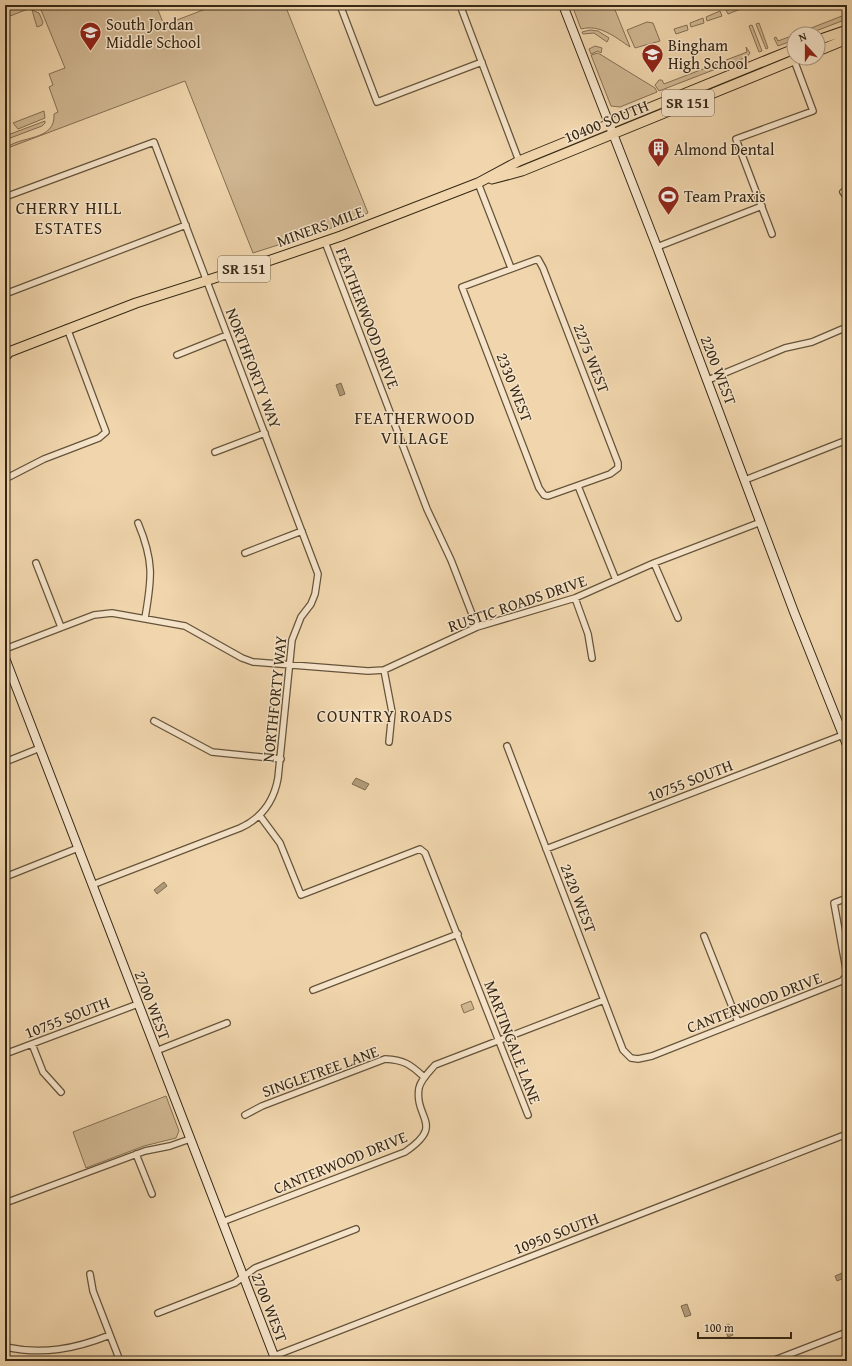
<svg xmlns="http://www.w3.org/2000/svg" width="852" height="1366" viewBox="0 0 852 1366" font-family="'Gentium Book Plus',serif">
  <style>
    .green { fill: #d1b893; stroke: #847054 }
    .water { fill: #b19b79; stroke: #806d51 }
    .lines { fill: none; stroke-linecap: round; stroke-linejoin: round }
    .street-casing { stroke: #65543b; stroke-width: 8 }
    .secondary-casing { stroke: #362815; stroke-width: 10 }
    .primary-casing { stroke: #362815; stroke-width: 11 }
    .street { stroke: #f6e4ca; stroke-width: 5.5 }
    .secondary { stroke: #f6e4ca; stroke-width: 8 }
    .primary { stroke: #f1d6ad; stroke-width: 9 }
    .labels { text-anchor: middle; stroke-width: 3; stroke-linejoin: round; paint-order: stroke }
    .shield { fill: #f6e4ca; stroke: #70604b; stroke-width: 1 }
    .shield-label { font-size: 15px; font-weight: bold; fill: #362815 }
    .poi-label { font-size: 16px; fill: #362815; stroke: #f6e4ca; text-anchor: start }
    .street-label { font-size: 16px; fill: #362815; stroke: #f6e4ca }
    .neighbourhood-label { font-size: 17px; letter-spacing: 1px; fill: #362815; stroke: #f6e4ca }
  </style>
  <rect width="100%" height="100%" fill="#f1d6ad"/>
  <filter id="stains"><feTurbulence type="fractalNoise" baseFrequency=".005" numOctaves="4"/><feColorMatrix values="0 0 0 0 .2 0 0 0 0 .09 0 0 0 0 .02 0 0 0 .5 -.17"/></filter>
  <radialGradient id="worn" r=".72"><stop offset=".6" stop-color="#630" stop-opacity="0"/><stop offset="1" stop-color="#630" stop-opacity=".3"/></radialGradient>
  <path class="green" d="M5 5 27 6 28 9 5 18Z
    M39 5H156L164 25 216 5H285L368 213 331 228 253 253 185 81 5 149C19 135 56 142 54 114L58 112 49 87 53 85 49 74 65 68Z
    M572 5H613L630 47C615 37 600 24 581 29Z
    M734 5H742L743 8 728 14 725 8Z
    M32 10 39 13 43 22 42 25 37 27Z
    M720 11 722 16 707 21 706 17Z
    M847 14V19L808 34H796Z
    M703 18 704 23 691 27 690 23Z
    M647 22 653 23 660 41 635 48 627 30Z
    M759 23 768 48 766 49 756 24Z
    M687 25 688 30 676 34 674 29Z
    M752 25 762 51 759 52 749 26Z
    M590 30 598 31 609 38 607 42 594 33 583 34 582 32Z
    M794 35V40L778 46 774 38 776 37 778 41Z
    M595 46 602 48 601 53 598 51 591 54 589 49Z
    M746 47 750 53 747 57 659 91 655 85 659 80H662L664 84 747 52Z
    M598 53 655 88 657 92 620 107 611 106 591 55Z
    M44 111 45 118 18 129 13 123Z
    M45 121V123L42 126 5 140V136Z
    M471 1001 474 1009 464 1013 461 1005Z
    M166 1096 179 1131 176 1138 144 1146 86 1168 73 1132Z"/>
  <path class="water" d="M341 383 345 394 340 396 336 385Z
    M356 778 369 784 365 790 352 784Z
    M164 882 167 886 157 894 154 890Z
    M847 1271V1277L837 1281 835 1276Z
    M687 1304 691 1315 685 1317 681 1306Z
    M729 1324 733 1335 728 1337 724 1326Z"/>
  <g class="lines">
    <defs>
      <path id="street" d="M340 5 377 102 482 62
        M460 5 519 161
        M478 183 511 268
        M843 192 847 198
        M5 197 154 142 318 574 315 594 311 604 301 617 292 640 278 778C274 801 262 818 240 828L92 885
        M772 234 736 139 813 111 794 60
        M325 242 427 509 451 560 477 627
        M657 247 762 206
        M538 259 543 268 618 463V468L610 474 548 496 544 495 539 488 462 287Z
        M5 294 186 225
        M177 355 227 335
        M708 380 785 348 812 342 847 327
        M215 452 265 433
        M5 479 44 459 99 438 106 432 67 328
        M745 480 847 440
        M578 486 616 580
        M138 523C154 561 152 578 145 618
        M245 553 302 531
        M36 563 61 627
        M654 563 678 618
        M575 598 588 634 592 658
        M5 649 94 615 112 613 185 626 242 658 253 662 368 671 384 670 477 627 575 598 654 563 761 522
        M384 670 392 712 389 742
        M154 721 212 752 281 759
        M507 746 618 1037 623 1050 631 1058 638 1059 652 1056 842 981 846 976V969L834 903 847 898
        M5 762 40 748
        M260 816 280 843 301 895 420 849 425 853 528 1115
        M546 849 843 735
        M5 877 78 848
        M704 936 738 1022
        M313 990 458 934
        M32 1044 43 1072 61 1092
        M156 1051 227 1023
        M5 1054 138 1004
        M245 1115 262 1106 385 1059C404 1060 410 1064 424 1077
        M136 1154 152 1194
        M5 1203 145 1151 170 1146 190 1139
        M222 1222 405 1152C446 1124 414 1119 419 1088 421 1079 429 1072 435 1065L604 1000
        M90 1274 93 1291 120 1361
        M158 1313 235 1283 255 1268 356 1229
        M5 1347C43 1355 75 1349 110 1335
        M274 1356 847 1134
        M772 1361 847 1332"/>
      <path id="secondary" d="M563 5 657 247 794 612 847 745
        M5 658 276 1361"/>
      <path id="primary" d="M818 40 847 30
        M818 51 847 39
        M492 179 522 171 799 58
        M5 357 9 352 136 303 268 261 341 236 478 183 519 161 794 49"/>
    </defs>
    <use href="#street" class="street-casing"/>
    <use href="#secondary" class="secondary-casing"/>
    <use href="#primary" class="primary-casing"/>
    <use href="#street" class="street"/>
    <use href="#secondary" class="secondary"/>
    <use href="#primary" class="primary"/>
  </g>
  <defs>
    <symbol id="school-pin" viewBox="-11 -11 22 30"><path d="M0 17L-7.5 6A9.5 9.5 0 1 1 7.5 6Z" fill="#8f2418" stroke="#f6e4ca"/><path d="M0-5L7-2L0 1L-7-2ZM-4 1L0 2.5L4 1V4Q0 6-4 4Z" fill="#fff"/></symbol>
    <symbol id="building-pin" viewBox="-11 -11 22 30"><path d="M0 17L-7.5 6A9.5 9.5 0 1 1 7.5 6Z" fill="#8f2418" stroke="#f6e4ca"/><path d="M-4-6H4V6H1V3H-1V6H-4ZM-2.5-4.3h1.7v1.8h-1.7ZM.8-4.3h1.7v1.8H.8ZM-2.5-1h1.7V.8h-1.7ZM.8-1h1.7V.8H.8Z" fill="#fff"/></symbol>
    <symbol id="stadium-pin" viewBox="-11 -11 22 30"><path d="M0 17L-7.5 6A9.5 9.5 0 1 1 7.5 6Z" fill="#8f2418" stroke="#f6e4ca"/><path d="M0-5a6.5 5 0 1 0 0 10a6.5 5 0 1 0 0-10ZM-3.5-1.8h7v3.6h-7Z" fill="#fff"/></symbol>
  </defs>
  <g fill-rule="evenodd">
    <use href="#school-pin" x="78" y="20" width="25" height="34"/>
    <use href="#school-pin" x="640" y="42" width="25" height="34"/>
    <use href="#building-pin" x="646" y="136" width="25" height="34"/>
    <use href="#stadium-pin" x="656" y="184" width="25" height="34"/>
  </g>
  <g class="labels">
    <g class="shield">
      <rect x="662" y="90" width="52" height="26" rx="3"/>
      <rect x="218" y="256" width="52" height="26" rx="3"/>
    </g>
    <g class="shield-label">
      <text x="688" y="108">SR 151</text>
      <text x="244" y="274">SR 151</text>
    </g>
    <g class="poi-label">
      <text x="106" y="30">South Jordan<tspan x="106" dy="18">Middle School</tspan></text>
      <text x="668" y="51">Bingham<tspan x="668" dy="18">High School</tspan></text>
      <text x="674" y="155">Almond Dental</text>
      <text x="684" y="202">Team Praxis</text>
    </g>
    <g class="street-label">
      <text transform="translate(606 121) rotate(-22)" y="6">10400 SOUTH</text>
      <text transform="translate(320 226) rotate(-20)" y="6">MINERS MILE</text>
      <text transform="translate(368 318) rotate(69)" y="6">FEATHERWOOD DRIVE</text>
      <text transform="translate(592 358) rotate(69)" y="6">2275 WEST</text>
      <text transform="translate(254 368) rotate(69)" y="6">NORTHFORTY WAY</text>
      <text transform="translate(719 370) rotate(69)" y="6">2200 WEST</text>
      <text transform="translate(515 387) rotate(69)" y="6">2330 WEST</text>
      <text transform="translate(517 603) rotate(-19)" y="6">RUSTIC ROADS DRIVE</text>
      <text transform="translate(274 699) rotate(-84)" y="6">NORTHFORTY WAY</text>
      <text transform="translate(690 780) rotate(-21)" y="6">10755 SOUTH</text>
      <text transform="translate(579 898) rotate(69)" y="6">2420 WEST</text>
      <text transform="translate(754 1002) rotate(-21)" y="6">CANTERWOOD DRIVE</text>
      <text transform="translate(153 1005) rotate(69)" y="6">2700 WEST</text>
      <text transform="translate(67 1017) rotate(-21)" y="6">10755 SOUTH</text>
      <text transform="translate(513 1042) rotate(69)" y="6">MARTINGALE LANE</text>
      <text transform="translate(320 1071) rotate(-20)" y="6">SINGLETREE LANE</text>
      <text transform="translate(340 1162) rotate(-22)" y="6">CANTERWOOD DRIVE</text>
      <text transform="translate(556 1233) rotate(-21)" y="6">10950 SOUTH</text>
      <text transform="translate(270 1307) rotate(69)" y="6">2700 WEST</text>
    </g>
    <g class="neighbourhood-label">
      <text x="69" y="214">CHERRY HILL<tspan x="69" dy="20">ESTATES</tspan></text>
      <text x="415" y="424">FEATHERWOOD<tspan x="415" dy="20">VILLAGE</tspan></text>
      <text x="385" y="722">COUNTRY ROADS</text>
    </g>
  </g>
  <rect width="852" height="1366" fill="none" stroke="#f1d6ad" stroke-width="20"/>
  <rect x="6" y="6" width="840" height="1354" fill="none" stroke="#362815" stroke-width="2"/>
  <rect x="10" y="10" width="832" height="1346" fill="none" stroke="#362815"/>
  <g transform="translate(806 46) rotate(339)"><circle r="19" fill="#f6e4ca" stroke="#a99982"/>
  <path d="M0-3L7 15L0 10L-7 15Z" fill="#8f2418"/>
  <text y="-6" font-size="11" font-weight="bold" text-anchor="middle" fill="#362815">N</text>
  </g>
  <path d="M698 1332v6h93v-6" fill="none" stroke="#362815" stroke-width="2"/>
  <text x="704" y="1332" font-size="12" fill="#362815" stroke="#f6e4ca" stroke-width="3" paint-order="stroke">100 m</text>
  <rect width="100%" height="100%" filter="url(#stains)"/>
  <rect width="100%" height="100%" fill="url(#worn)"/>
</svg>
